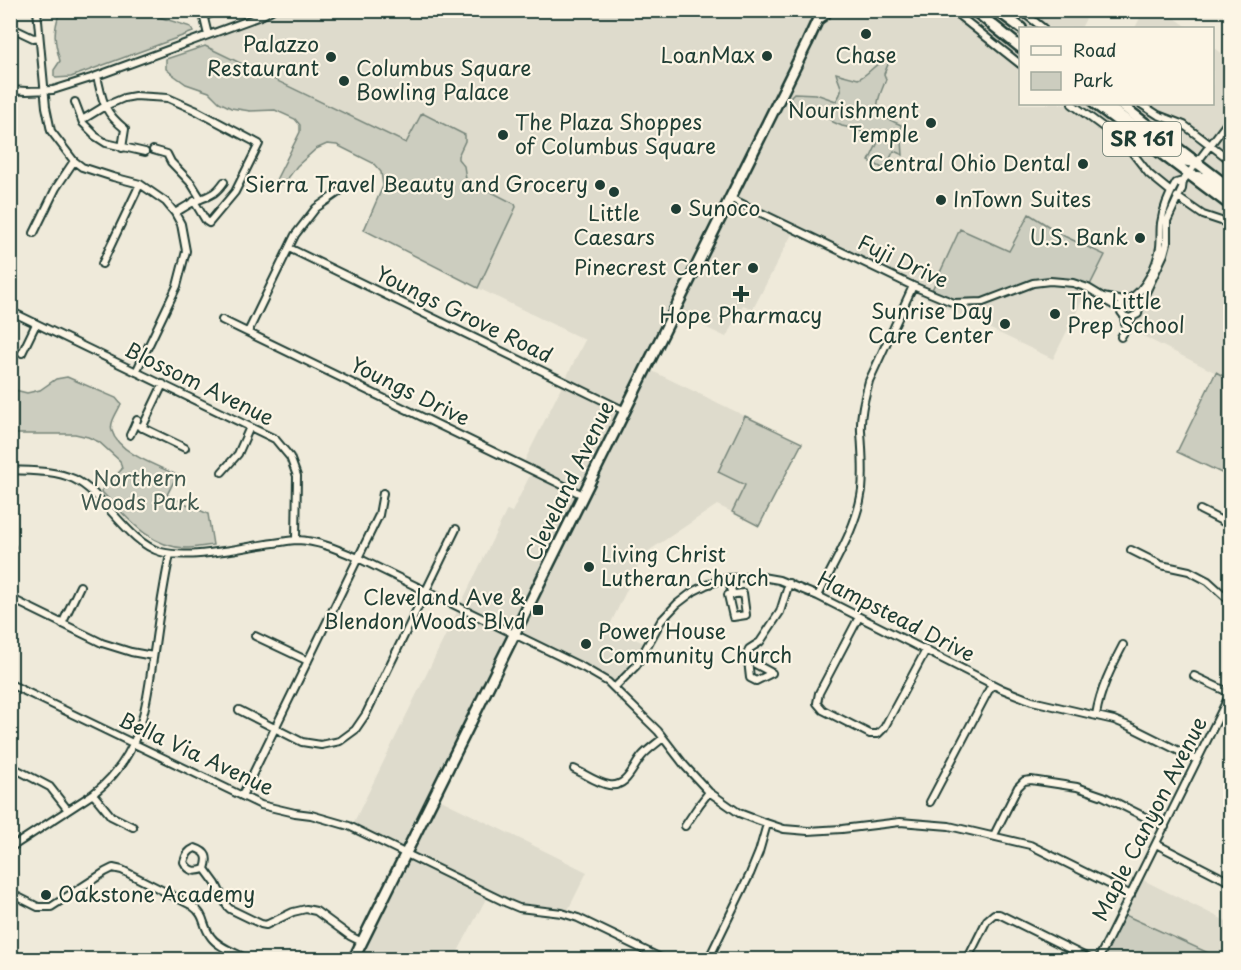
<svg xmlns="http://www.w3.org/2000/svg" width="1241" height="970" viewBox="0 0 1241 970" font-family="'Playpen Sans',sans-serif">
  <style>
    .built { fill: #dedbcc; fill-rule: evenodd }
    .green { fill: #cccdbf; stroke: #76857a; stroke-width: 1.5 }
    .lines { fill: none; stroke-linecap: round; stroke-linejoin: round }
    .street-casing { stroke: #1f3d34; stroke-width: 10 }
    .primary-casing { stroke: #1f3d34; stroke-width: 14 }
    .street { stroke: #fcf5e5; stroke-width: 6 }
    .primary { stroke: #fcf5e5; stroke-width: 9 }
    .poi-dot { fill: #1f3d34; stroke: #fcf5e5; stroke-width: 2 }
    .labels { text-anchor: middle; stroke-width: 4.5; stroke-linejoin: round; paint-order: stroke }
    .shield { fill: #fcf5e5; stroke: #617469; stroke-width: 1.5 }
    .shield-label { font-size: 20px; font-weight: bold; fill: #1f3d34 }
    .poi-label { font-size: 21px; fill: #1f3d34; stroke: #fcf5e5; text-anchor: end }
    .street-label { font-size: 21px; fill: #1f3d34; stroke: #fcf5e5 }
    .park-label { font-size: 21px; fill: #425a50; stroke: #fcf5e5 }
  </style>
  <rect width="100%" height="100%" fill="#efeada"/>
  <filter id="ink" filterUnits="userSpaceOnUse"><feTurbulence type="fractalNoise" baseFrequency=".0167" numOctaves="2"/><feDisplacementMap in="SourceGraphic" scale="12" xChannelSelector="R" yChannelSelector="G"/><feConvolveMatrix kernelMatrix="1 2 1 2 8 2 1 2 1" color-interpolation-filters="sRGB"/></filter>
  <g filter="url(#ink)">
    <path class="built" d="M275 10 1090 11 1081 28H1020V104H1212L1213 47 1230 61V380L1125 327 1132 311 1088 289 1053 359 792 234 753 309 743 305 726 337 673 312 646 368 745 416 718 472 745 485 732 512 717 505 644 554 609 627 648 645 638 663 615 687 598 676 515 635 435 797 587 872 566 914 536 911 488 895 454 959H353L405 854 351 828 507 510 512 512 532 471 522 466 585 340 478 288 516 207 515 204 466 179 464 166 458 159V156L465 141 406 143 205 46 200 39ZM878 62H889L884 74 886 79 877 105 879 112 882 116 901 125 902 155 894 151 884 169 879 140 856 129 842 126 833 122 822 113 812 108 832 101H836L841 94 842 87 836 76 838 73 858 79 865 76ZM1029 215 1064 236 1081 283 1057 277H1043L1021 283 960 229 1009 252Z
      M1144 10 1165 11 1189 28H1135Z
      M1139 878 1230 923V959H1211L1213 955 1125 915Z"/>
    <path class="green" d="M60 11H149L156 16 191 27 193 32 71 77 56 78 54 76V70L60 61C54 40 53 32 60 11Z
      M205 46 406 143 422 113 465 135V141L458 156V159L464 166 466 179 515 204 516 207 478 288 364 230 383 186 381 172 373 163 337 145 327 144 316 149 297 166 286 181 279 185 276 180 300 132V125L295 119 275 110 250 111 231 108 219 102 209 92 186 84 172 74 166 69V59Z
      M887 59 889 62 884 74 886 79C883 89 871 108 883 116 888 120 895 122 901 125L903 155 894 151 884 169 869 161 879 140 856 129 842 126 833 122 822 113 812 108 790 105 789 102 791 96 794 93 816 94 836 101C846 87 839 86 836 73L858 79C870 74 873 64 887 59Z
      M1029 214 1064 236 1105 255 1089 287C1032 258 1008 305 958 300 949 299 940 294 932 290L960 229 1009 251Z
      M1216 372 1230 380V477L1177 452Z
      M67 377 116 398 121 404C118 411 109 423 112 431 118 453 158 466 177 475L167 495 208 514 213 545C204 546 194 548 185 548 148 547 125 515 101 491L122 469 120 461 99 442 88 437 75 434H11V389L27 393 40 390 56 379Z
      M745 416 802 443 759 526 732 512 745 485 718 472Z
      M1125 915 1213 955 1211 959H1102Z"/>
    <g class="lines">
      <defs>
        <path id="street" d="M37 10 46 107 51 131 74 161 82 167 113 177 140 184 166 202 175 213 181 224 186 251 177 286 136 372
          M202 10 208 35
          M952 10 1020 64
          M1020 10 1043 28
          M203 17 219 10
          M10 27 33 38 39 37
          M97 76C103 102 103 111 125 129L122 148
          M10 90 26 91 53 90 91 78 263 15 272 10
          M75 102 83 123 94 134
          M1072 104 1122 141 1128 147 1149 174 1171 192
          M1141 104 1158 115 1184 125 1230 160
          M82 120 105 106 124 98 135 96 168 98 195 110 259 144 235 192 209 223 206 221 194 201
          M95 136 106 143 145 152
          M153 150 167 154 171 162 191 183 201 199
          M1177 197 1203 215 1230 224
          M730 198 913 286 954 303 983 302 1033 283 1050 281 1073 283 1088 288 1103 297 1123 301
          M175 213C182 209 189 204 196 201 210 195 215 195 224 182
          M34 233 56 188 74 161
          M289 248 625 411
          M102 264 140 184
          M1103 297 1106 301 1120 309
          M1129 299C1146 290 1157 265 1160 247 1161 239 1160 231 1161 223 1163 210 1169 195 1176 183L1183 181
          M1139 307 1164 254 1167 243V221L1182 189 1183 181 1230 119
          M10 311 275 439 290 457 297 476 296 540
          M1124 316 1130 318 1138 314 1139 307C1135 297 1125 297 1120 306L1121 312 1124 316 1126 330
          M222 320 583 495
          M248 332 295 235 316 208 339 192
          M1121 337 1133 317
          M22 353 36 324
          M135 424 185 448
          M142 428 163 384
          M130 435 137 420
          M10 470C31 471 54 470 74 479 105 494 128 543 161 552 191 560 243 547 274 543 282 542 290 540 297 540 319 541 339 550 358 558L584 668 608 682 614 688 658 731 685 766 709 792 739 813 760 821 784 829 808 831 842 829 900 822 949 826 1030 845 1131 895
          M222 472 238 454 250 427
          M1200 510 1230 525
          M10 548 11 547
          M1131 550 1161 565 1189 571 1208 581 1230 601
          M728 578 733 595
          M743 593 746 615 733 617 728 595Z
          M818 596C834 562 857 528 862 490 864 470 862 450 861 431 860 414 865 397 869 381L913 286
          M10 598 102 643 131 652 153 656
          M859 617 819 693 817 703 823 710 870 734H878L884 728 926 650
          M62 624 80 586
          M255 636 308 661
          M748 660 747 655 749 649 760 642 780 612 789 583
          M748 660 772 673 756 681 750 678Z
          M1194 676 1230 693
          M10 684 261 805 295 813 311 815 349 826 507 903 519 908 562 913 578 918 665 960
          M614 688 636 666 661 621 677 604 694 591 706 585 728 578 762 577 779 580 818 596 1002 689 1032 701 1114 720 1131 727 1197 760
          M239 710 302 742 321 745 340 741 355 730 366 714 456 529
          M1096 715C1100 690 1111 668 1123 645
          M10 766 50 787 68 810
          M574 769C585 774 597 783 609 785 627 788 632 768 642 756 648 749 656 744 663 738
          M93 794 111 816 133 827
          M242 796 379 515 383 493
          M930 802 992 684
          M685 826 699 805 709 792
          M994 835 1018 787 1024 781 1031 780 1077 787 1103 796 1165 827
          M1156 844 1230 882
          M10 848 93 794C144 754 146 704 155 645 159 615 164 584 170 554
          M205 869C195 872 189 872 184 862 186 855 188 851 195 848 207 852 209 857 205 869L216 884 227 906 230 909 261 924 266 925 293 912 306 909 316 911 350 936 362 942
          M10 893 38 907H51L105 872 113 868 122 870 191 905C207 916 201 924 211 937 219 948 237 953 249 960
          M708 960 750 874 759 852 767 824
          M967 960 987 920 994 914H999L1092 960
          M1098 960 1230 694"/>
        <path id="primary" d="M974 10 1020 47
          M997 10 1021 28
          M818 19 825 14 827 10
          M1095 104 1230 205
          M1120 104 1230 188
          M1106 105 1180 160 1197 163
          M1194 176 1205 178 1230 196
          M353 960 807 43 818 19V10"/>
      </defs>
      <use href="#street" class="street-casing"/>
      <use href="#primary" class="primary-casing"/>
      <use href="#street" class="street"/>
      <use href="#primary" class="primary"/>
    </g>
  </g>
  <g class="poi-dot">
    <circle cx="866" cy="34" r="6"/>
    <circle cx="767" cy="56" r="6"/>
    <circle cx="331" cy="57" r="6"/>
    <circle cx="344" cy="81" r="6"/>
    <circle cx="931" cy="123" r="6"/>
    <circle cx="503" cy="135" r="6"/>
    <circle cx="1083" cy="164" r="6"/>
    <circle cx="600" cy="185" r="6"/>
    <circle cx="614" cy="192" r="6"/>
    <circle cx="941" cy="200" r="6"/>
    <circle cx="676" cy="209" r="6"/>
    <circle cx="1140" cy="238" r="6"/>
    <circle cx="753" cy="268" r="6"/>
    <path d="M738 285h6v6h6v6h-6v6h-6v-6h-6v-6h6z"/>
    <circle cx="1055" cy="314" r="6"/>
    <circle cx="1005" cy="324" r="6"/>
    <circle cx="589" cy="567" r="6"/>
    <rect x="532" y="604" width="12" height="12" rx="3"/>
    <circle cx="586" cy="644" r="6"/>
    <circle cx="46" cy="895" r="6"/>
  </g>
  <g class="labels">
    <rect class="shield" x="1103" y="122" width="78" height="34" rx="4.5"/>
    <g class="shield-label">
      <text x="1142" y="146">SR 161</text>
    </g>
    <g class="poi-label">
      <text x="319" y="52">Palazzo<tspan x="319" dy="24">Restaurant</tspan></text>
      <text x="755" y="63">LoanMax</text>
      <text x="866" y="63" text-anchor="middle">Chase</text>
      <text x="356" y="76" text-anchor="start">Columbus Square<tspan x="356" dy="24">Bowling Palace</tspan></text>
      <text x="919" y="118">Nourishment<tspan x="919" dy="24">Temple</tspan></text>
      <text x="515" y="130" text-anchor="start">The Plaza Shoppes<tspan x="515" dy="24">of Columbus Square</tspan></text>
      <text x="1071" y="171">Central Ohio Dental</text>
      <text x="588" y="192">Sierra Travel Beauty and Grocery</text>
      <text x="953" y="207" text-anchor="start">InTown Suites</text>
      <text x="688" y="216" text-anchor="start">Sunoco</text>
      <text x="614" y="221" text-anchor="middle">Little<tspan x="614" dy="24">Caesars</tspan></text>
      <text x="1128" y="245">U.S. Bank</text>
      <text x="741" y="275">Pinecrest Center</text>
      <text x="1067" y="309" text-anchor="start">The Little<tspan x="1067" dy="24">Prep School</tspan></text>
      <text x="993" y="319">Sunrise Day<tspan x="993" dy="24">Care Center</tspan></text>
      <text x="741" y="323" text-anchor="middle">Hope Pharmacy</text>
      <text x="601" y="562" text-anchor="start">Living Christ<tspan x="601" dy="24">Lutheran Church</tspan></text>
      <text x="526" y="605">Cleveland Ave &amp;<tspan x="526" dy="24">Blendon Woods Blvd</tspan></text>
      <text x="598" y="639" text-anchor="start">Power House<tspan x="598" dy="24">Community Church</tspan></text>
      <text x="58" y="902" text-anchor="start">Oakstone Academy</text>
    </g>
    <g class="street-label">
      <text transform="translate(903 262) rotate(25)" y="7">Fuji Drive</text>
      <text transform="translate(464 315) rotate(26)" y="7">Youngs Grove Road</text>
      <text transform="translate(199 384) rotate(26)" y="7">Blossom Avenue</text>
      <text transform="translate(410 392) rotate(26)" y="7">Youngs Drive</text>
      <text transform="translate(570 481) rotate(-64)" y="7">Cleveland Avenue</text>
      <text transform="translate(896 617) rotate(27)" y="7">Hampstead Drive</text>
      <text transform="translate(196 754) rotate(25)" y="7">Bella Via Avenue</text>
      <text transform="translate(1150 819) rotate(-63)" y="7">Maple Canyon Avenue</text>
    </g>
    <g class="park-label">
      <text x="140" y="486">Northern<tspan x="140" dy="24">Woods Park</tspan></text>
    </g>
  </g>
  <rect width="1241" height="970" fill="none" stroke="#fcf5e5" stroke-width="36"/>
  <rect x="18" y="18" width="1205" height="934" fill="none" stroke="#1f3d34" stroke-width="2" filter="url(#ink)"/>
  <rect x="1019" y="27" width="195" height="78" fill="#fcf5e5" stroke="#a4ab9e" stroke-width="1.5"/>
  <rect x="1031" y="46" width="30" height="9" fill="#fcf5e5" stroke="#a4ab9e" stroke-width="1.5"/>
  <text x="1073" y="57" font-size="18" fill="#1f3d34">Road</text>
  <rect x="1031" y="72" width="30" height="18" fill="#cccdbf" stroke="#a4ab9e" stroke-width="1.5"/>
  <text x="1073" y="87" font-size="18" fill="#1f3d34">Park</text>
</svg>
